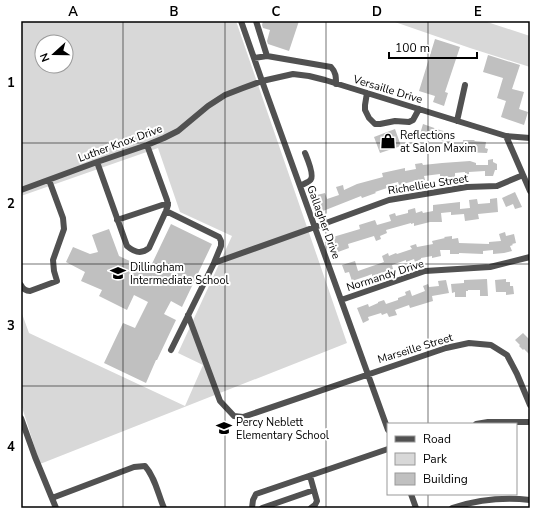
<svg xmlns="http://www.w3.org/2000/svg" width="551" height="529" viewBox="0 0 551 529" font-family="'Nunito Sans',sans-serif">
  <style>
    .green { fill: #d8d8d8; fill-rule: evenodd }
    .building { fill: #c0c0c0 }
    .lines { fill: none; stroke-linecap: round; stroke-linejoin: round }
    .minor { stroke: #515151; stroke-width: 6 }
    .grid { fill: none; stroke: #000; stroke-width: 1; stroke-opacity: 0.55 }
    .labels { text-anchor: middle; stroke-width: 4; stroke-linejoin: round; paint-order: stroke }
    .street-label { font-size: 11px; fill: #000; stroke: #fff }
    .poi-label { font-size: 11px; fill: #000; stroke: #fff; text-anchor: start }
    .neatline { fill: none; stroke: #000; stroke-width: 1.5 }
    .grid-label { font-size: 13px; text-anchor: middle; font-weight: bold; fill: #000 }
  </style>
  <rect width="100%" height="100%" fill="#fff"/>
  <path class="green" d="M21 21H236L347 343 40 464 21 404V311L29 333 185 406 203 365 178 353 232 236 180 212 158 148 21 196ZM42 42H66V66H42Z
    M392 21H484L530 36V67L470 48Z"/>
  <path class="building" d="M263 21H299L289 51 268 44 267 41 270 30 263 28 262 25Z
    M435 39 460 47 445 92 448 93 444 106 433 102 435 96 419 91Z
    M488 55 520 65 512 89 524 92 519 109 528 112 524 125 501 117 506 101 497 98 503 78 483 72Z
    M423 124 440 130 454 134 451 144 420 134Z
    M395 129 401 146 380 153 374 137Z
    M463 140H475L474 141 486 142 485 148 488 149 487 153 462 152Z
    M493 159V162L497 164V170H495L493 176H485V171L469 172V174L465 175V172L455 173V177H440V174L424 176 425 180 419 181 418 180 399 185 398 182 386 185 387 188 375 192 376 193 362 198 361 196 323 211 317 195 325 193 327 199 339 195 336 187 343 185 344 190 357 184 383 177 382 173 405 168V171L416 169 415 164 422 163 423 165 442 163 470 161 476 163V165H488V160Z
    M515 192 522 207 515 209 513 204 506 207 502 198Z
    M497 198 498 212 478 214 479 219 465 221 464 214 451 215V212L441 213 442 222H430L414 226V223L411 224V223L386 230 387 233 380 236 381 239 376 241 374 236 348 244 349 248 338 252 333 237 360 229 359 225 375 220 377 225 391 221 389 215 395 213 396 216 408 213V210L415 208 416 213 422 211 423 213 433 211V205L460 202V209L470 208 469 200 477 199 478 204 490 203V199Z
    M171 224 212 244 182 307 171 301 164 314 176 320 157 360H156L146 383 104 363 123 323 135 328 148 302 134 295 127 310 99 296 102 290 81 281 85 272 66 262 73 247 90 254 98 252 92 235 109 229 119 256 149 270Z
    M505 232 506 236 514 234 516 243 512 244 513 245 510 246 512 251 504 253 493 254V250L483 251V254L459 253V254H450V250H440L441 256 432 258V256L421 258V259L415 262 414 259 406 262V260L392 265 393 269 372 276V274L367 276 352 281 349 272 345 273 342 265 355 261 358 271 384 262 382 256 388 253 389 256 396 253 397 254 412 249 410 246 416 244 417 247 433 244 432 241 445 238 444 237 452 236V239L458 238 459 243 489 244V242L501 241 499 234Z
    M487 279 488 296H480V290H468V291H466V297H455V292L452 293 451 284 464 283V280Z
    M506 279V282H510V286H513L514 294 506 295V292H496L495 280Z
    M446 280 449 293 432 296 433 301 410 308 409 305 395 310 397 315 389 317 387 313 382 315 381 313 368 317 369 320 363 323 357 308 368 304 369 307 378 303V302L384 300 386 304 398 300V298L406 295 405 292 410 290 412 296 425 291 423 286 428 284 429 287 439 286 438 281Z
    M523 333 530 340V355L524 349 523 350 519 346 520 345 515 340Z"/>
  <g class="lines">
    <path class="minor" d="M241 21 262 81 388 430
      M256 21 267 56
      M254 58 267 56 331 67C336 72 336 77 336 84
      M367 93 365 105V110L369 118 375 124H380L395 121 409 122 413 120 419 109
      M457 121 465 85
      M506 136 530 191
      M97 162 127 246C134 252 141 255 149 248L166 211 168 205 167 200 147 145
      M300 186C303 184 310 182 311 179 314 174 307 158 305 153
      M21 190 97 162 147 145 164 138 178 131 208 106 225 95 243 88 262 81 293 74 309 76 325 80 506 136 530 138
      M166 211 219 237 221 241V246L214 263 171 350
      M117 220 168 203
      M214 263 315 227 389 200 467 187 497 186 523 175
      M21 285C23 289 26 291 30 291L57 281 54 271 53 260 64 229 63 218 49 180
      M341 300 425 271 490 267 530 257
      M188 315 220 401 234 416 243 417 446 348 469 343 491 345 507 355 517 374 530 405
      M21 418 35 457 56 508
      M476 424 488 422H530
      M310 476 317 501 315 505 311 508
      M411 494 416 508
      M52 498 134 467 145 466C155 477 158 494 164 508
      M252 508 253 500 256 494 388 449
      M262 508 314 490
      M452 508C477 500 504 497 530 500"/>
  </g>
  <path class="grid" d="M123 21V508M225 21V508M326 21V508M428 21V424M21 143H530M21 264H530M21 386H530M428 494V508"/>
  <defs>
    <symbol id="shop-bare" viewBox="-9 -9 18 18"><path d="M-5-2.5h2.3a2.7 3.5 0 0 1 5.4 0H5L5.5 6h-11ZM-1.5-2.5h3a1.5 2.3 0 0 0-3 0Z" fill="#000" stroke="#fff" stroke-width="2.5" paint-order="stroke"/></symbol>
    <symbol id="school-bare" viewBox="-9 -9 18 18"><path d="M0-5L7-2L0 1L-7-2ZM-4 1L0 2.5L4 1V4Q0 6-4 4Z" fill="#000" stroke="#fff" stroke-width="2.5" paint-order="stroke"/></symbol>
  </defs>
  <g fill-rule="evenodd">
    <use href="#shop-bare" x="377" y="130" width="22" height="22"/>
    <use href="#school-bare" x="107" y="262" width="22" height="22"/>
    <use href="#school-bare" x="213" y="417" width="22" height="22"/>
  </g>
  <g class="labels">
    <g class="street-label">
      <text transform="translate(388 89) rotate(17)" y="4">Versaille Drive</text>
      <text transform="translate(120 143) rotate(-20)" y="4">Luther Knox Drive</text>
      <text transform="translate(428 184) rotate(-9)" y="4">Richellieu Street</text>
      <text transform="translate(324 222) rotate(70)" y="4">Gallagher Drive</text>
      <text transform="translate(385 275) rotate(-18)" y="4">Normandy Drive</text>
      <text transform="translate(415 348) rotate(-17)" y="4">Marseille Street</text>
    </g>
    <g class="poi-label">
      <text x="400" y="139">Reflections<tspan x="400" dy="13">at Salon Maxim</tspan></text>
      <text x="130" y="271">Dillingham<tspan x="130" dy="13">Intermediate School</tspan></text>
      <text x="236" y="426">Percy Neblett<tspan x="236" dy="13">Elementary School</tspan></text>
    </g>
  </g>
  <rect width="551" height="529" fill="none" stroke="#ffffff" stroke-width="44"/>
  <rect x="387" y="423" width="130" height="72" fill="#ffffff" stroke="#999999"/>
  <rect x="395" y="436" width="20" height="6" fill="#515151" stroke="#999999"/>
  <text x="423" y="443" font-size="12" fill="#000000">Road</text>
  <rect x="395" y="453" width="20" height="12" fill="#d8d8d8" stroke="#999999"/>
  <text x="423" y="463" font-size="12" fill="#000000">Park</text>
  <rect x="395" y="473" width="20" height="12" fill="#c0c0c0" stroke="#999999"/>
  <text x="423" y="483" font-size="12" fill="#000000">Building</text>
  <g transform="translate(54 54) rotate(249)"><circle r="19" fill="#ffffff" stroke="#999999"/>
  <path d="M0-3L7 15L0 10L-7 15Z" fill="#000000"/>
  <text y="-6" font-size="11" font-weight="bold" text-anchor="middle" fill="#000000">N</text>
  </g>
  <path d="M389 52v6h88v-6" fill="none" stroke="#000000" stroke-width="2"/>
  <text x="395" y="52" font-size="12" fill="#000000" stroke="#ffffff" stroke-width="3" paint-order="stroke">100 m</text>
  <rect x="22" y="22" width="507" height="485" class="neatline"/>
  <g class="grid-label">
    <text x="73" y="16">A</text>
    <text x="174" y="16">B</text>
    <text x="276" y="16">C</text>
    <text x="377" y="16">D</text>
    <text x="478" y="16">E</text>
    <text x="11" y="87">1</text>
    <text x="11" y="208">2</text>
    <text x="11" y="330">3</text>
    <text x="11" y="451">4</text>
  </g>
</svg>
